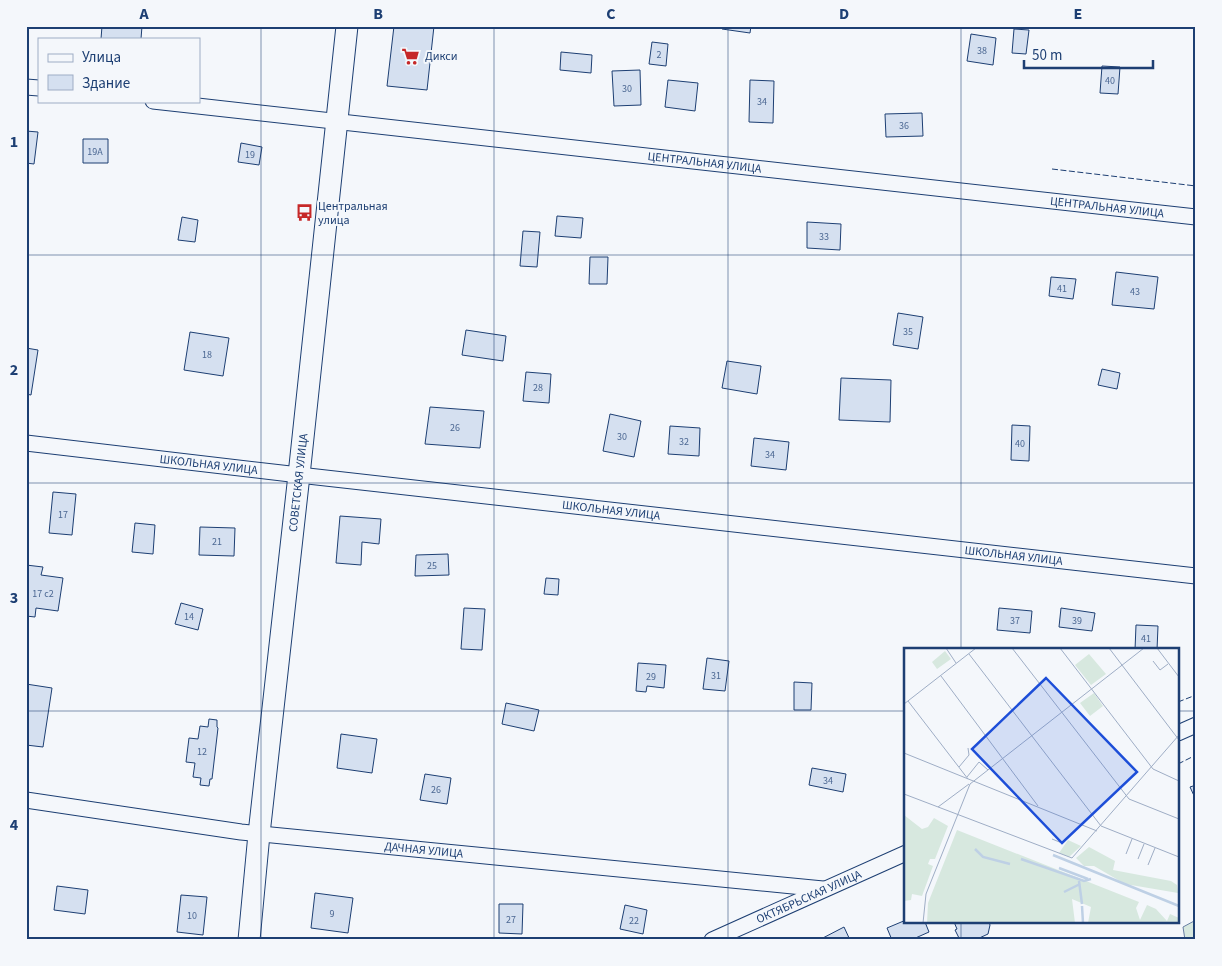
<svg xmlns="http://www.w3.org/2000/svg" width="1222" height="966" viewBox="0 0 1222 966" font-family="'Source Sans 3',sans-serif">
  <style>
    .green { fill: #d7e8df; stroke: #687fa3 }
    .building { fill: #d5e0f0; stroke: #1d3f73 }
    .lines { fill: none; stroke-linecap: round; stroke-linejoin: round }
    .minor-casing { stroke: #1d3f73; stroke-width: 17 }
    .secondary-casing { stroke: #1d3f73; stroke-width: 23 }
    .minor { stroke: #f4f7fb; stroke-width: 15 }
    .secondary { stroke: #f4f7fb; stroke-width: 21 }
    .fence { stroke: #1d3f73; stroke-width: 1; stroke-dasharray: 6 2.5; stroke-linecap: butt }
    .grid { fill: none; stroke: #1d3f73; stroke-width: 1; stroke-opacity: 0.55 }
    .labels { text-anchor: middle; stroke-width: 4; stroke-linejoin: round; paint-order: stroke }
    .number-label { font-size: 10px; fill: #4b6792 }
    .poi-label { font-size: 12px; fill: #1d3f73; stroke: #f4f7fb; text-anchor: start }
    .street-label { font-size: 12px; fill: #1d3f73; stroke: #f4f7fb }
    .inset-river { fill: none; stroke: #bed0e5; stroke-width: 2.5 }
    .inset-road { fill: none; stroke: #9eadc5; stroke-width: 1 }
    .view { fill: #1d4ed8; fill-opacity: 0.15; stroke: #1d4ed8; stroke-width: 2.5 }
    .inset-edge { fill: none; stroke: #1d3f73; stroke-width: 2.5 }
    .neatline { fill: none; stroke: #1d3f73; stroke-width: 2 }
    .grid-label { font-size: 16px; text-anchor: middle; font-weight: bold; fill: #1d3f73 }
  </style>
  <rect width="100%" height="100%" fill="#f4f7fb"/>
  <path class="green" d="M1196 920V940H1185L1183 927Z"/>
  <path class="building" d="M102 26H142L141 39H101Z
    M394 26H434L427 90 387 86Z
    M722 26H751L750 33 722 29Z
    M1014 29 1029 30 1026 54 1012 53Z
    M971 34 996 38 993 65 967 61Z
    M652 42 668 44 666 66 649 64Z
    M561 52 592 55 591 73 560 70Z
    M1102 66 1120 67 1118 94 1100 93Z
    M640 70 641 105 614 106 612 71Z
    M668 80 698 83 695 111 665 107Z
    M750 80 774 81 773 123 749 122Z
    M922 113 923 136 886 137 885 114Z
    M26 131 38 132 34 164 26 163Z
    M83 139H108V163H83Z
    M241 143 262 147 259 165 238 162Z
    M557 216 583 218 581 238 555 236Z
    M182 217 198 220 195 242 178 240Z
    M807 222 841 224 840 250 807 248Z
    M523 231 540 232 537 267 520 266Z
    M590 257H608L607 284H589Z
    M1116 272 1158 277 1154 309 1112 305Z
    M1051 277 1076 279 1073 299 1049 296Z
    M898 313 923 317 918 349 893 345Z
    M466 330 506 336 503 361 462 355Z
    M190 332 229 338 223 376 184 370Z
    M26 348 38 350 31 395 26 394Z
    M727 361 761 366 757 394 722 388Z
    M1102 369 1120 373 1117 389 1098 385Z
    M526 372 551 374 549 403 523 401Z
    M841 378 891 380 890 422 839 420Z
    M430 407 484 411 480 448 425 444Z
    M610 414 641 421 634 457 603 451Z
    M1012 425 1030 426 1029 461 1011 460Z
    M670 426 700 428 699 456 668 454Z
    M754 438 789 442 786 470 751 466Z
    M53 492 76 494 72 535 49 533Z
    M340 516 381 519 379 544 362 542 361 565 336 563Z
    M135 523 155 525 153 554 132 552Z
    M200 527 235 528 234 556 199 555Z
    M448 554 449 575 415 576 416 555Z
    M26 565 43 567 41 575 63 578 58 611 36 608 35 617 26 616Z
    M546 578 559 579 558 595 544 594Z
    M181 603 203 609 198 630 175 624Z
    M464 608 485 609 482 650 461 649Z
    M999 608 1032 611 1030 633 997 630Z
    M1061 608 1095 613 1092 631 1059 627Z
    M1136 625 1158 626 1157 650H1135Z
    M707 658 729 661 725 691 703 689Z
    M638 663 666 665 664 688 647 686 646 692 636 691Z
    M794 682 812 683 811 710H794Z
    M26 684 52 688 43 747 26 745Z
    M506 703 539 710 534 731 502 724Z
    M209 719 217 720V727L218 728 212 779H210L209 786 200 785 201 778 193 777 195 763 186 762 189 738 198 739 200 726 208 727Z
    M341 734 377 739 372 773 337 768Z
    M812 768 846 774 843 792 809 785Z
    M425 774 451 778 447 804 420 800Z
    M1196 785V800L1190 787Z
    M57 886 88 890 85 914 54 910Z
    M315 893 353 898 348 933 311 928Z
    M181 895 207 897 203 935 177 932Z
    M499 904H523L522 934 499 933Z
    M625 905 647 910 643 934 620 929Z
    M906 920V922H925L929 932 911 940H892L887 928Z
    M954 922H989L990 925 988 934 975 940H960L955 930 957 929Z
    M844 927 850 940H819Z"/>
  <g class="lines">
    <defs>
      <g id="minor">
        <path d="M26 87 39 88"/>
        <path id="s1" d="M153 101 1196 217"/>
        <path id="s2" d="M26 443 299 475 1196 576"/>
        <path d="M1178 733 1196 725"/>
        <path id="s3" d="M26 800 241 832 823 889"/>
        <path id="s4" d="M712 940 906 853"/>
      </g>
      <g id="secondary">
        <path id="s5" d="M249 940 259 834 299 475 347 26"/>
      </g>
    </defs>
    <use href="#minor" class="minor-casing"/>
    <use href="#secondary" class="secondary-casing"/>
    <use href="#minor" class="minor"/>
    <use href="#secondary" class="secondary"/>
    <path class="fence" d="M1123 29V26
      M1052 169 1196 186
      M1178 702 1196 695
      M1178 764 1196 755"/>
  </g>
  <path class="grid" d="M261 26V940M494 26V940M728 26V940M961 26V650M26 255H1196M26 483H1196M26 711H906M1178 711H1196M961 922V940"/>
  <defs>
    <symbol id="supermarket-bare" viewBox="-9 -9 18 18"><path d="M-6-5.5h2.5l.6 2H6L4.5 2H-2.5L-4.4-4H-6ZM-1.5 3.2a1.3 1.3 0 1 0 .1 0ZM3 3.2a1.3 1.3 0 1 0 .1 0Z" fill="#c62828" stroke="#f4f7fb" stroke-width="2.5" paint-order="stroke"/></symbol>
    <symbol id="bus-bare" viewBox="-9 -9 18 18"><path d="M-5-6H5V4H4V6H2V4H-2V6H-4V4H-5ZM-3.5-4V0h7V-4ZM-3.5 1.2v1.5H-2V1.2ZM2 1.2v1.5H3.5V1.2Z" fill="#c62828" stroke="#f4f7fb" stroke-width="2.5" paint-order="stroke"/></symbol>
  </defs>
  <g fill-rule="evenodd">
    <use href="#supermarket-bare" x="398" y="44" width="25" height="25"/>
    <use href="#bus-bare" x="292" y="200" width="25" height="25"/>
  </g>
  <g class="labels">
    <g class="number-label">
      <text x="982" y="54">38</text>
      <text x="659" y="58">2</text>
      <text x="1110" y="84">40</text>
      <text x="627" y="92">30</text>
      <text x="762" y="105">34</text>
      <text x="904" y="129">36</text>
      <text x="95" y="155">19А</text>
      <text x="250" y="158">19</text>
      <text x="824" y="240">33</text>
      <text x="1062" y="292">41</text>
      <text x="1135" y="295">43</text>
      <text x="908" y="335">35</text>
      <text x="207" y="358">18</text>
      <text x="538" y="391">28</text>
      <text x="455" y="431">26</text>
      <text x="622" y="440">30</text>
      <text x="684" y="445">32</text>
      <text x="1020" y="447">40</text>
      <text x="770" y="458">34</text>
      <text x="63" y="518">17</text>
      <text x="217" y="545">21</text>
      <text x="432" y="569">25</text>
      <text x="43" y="597">17 с2</text>
      <text x="189" y="620">14</text>
      <text x="1015" y="624">37</text>
      <text x="1077" y="624">39</text>
      <text x="1146" y="642">41</text>
      <text x="716" y="679">31</text>
      <text x="651" y="680">29</text>
      <text x="202" y="755">12</text>
      <text x="828" y="784">34</text>
      <text x="436" y="793">26</text>
      <text x="332" y="917">9</text>
      <text x="192" y="919">10</text>
      <text x="511" y="923">27</text>
      <text x="634" y="924">22</text>
    </g>
    <g class="poi-label">
      <text x="425" y="60">Дикси</text>
      <text x="318" y="210">Центральная<tspan x="318" dy="14">улица</tspan></text>
    </g>
    <g class="street-label">
      <text dy="4" stroke="none"><textPath href="#s1" startOffset="555">ЦЕНТРАЛЬНАЯ УЛИЦА</textPath></text>
      <text dy="4" stroke="none"><textPath href="#s1" startOffset="960">ЦЕНТРАЛЬНАЯ УЛИЦА</textPath></text>
      <text dy="4" stroke="none"><textPath href="#s2" startOffset="184">ШКОЛЬНАЯ УЛИЦА</textPath></text>
      <text dy="4" stroke="none"><textPath href="#s5" startOffset="460">СОВЕТСКАЯ УЛИЦА</textPath></text>
      <text dy="4" stroke="none"><textPath href="#s2" startOffset="589">ШКОЛЬНАЯ УЛИЦА</textPath></text>
      <text dy="4" stroke="none"><textPath href="#s2" startOffset="994">ШКОЛЬНАЯ УЛИЦА</textPath></text>
      <text dy="4" stroke="none"><textPath href="#s3" startOffset="401">ДАЧНАЯ УЛИЦА</textPath></text>
      <text dy="4" stroke="none"><textPath href="#s4" startOffset="106">ОКТЯБРЬСКАЯ УЛИЦА</textPath></text>
    </g>
  </g>
  <g transform="translate(904 648)">
    <rect width="275" height="275" fill="#f4f7fb"/>
    <path d="M41 3 47 11 33 21 28 14ZM185 6 202 26 187 37 171 17ZM190 45 199 58 186 68 176 55ZM0 167 18 181 24 179 30 170 44 178 31 211H26L24 216 29 218 18 248 8 246 7 252 0 253ZM53 182 235 254 232 260 236 272 243 257 252 261 263 273 266 266 275 270V275H184L187 259 168 251 171 275H23L24 255ZM164 192 177 198 165 209 155 205ZM185 199 211 213 209 222 267 233 273 237 274 245 221 236 190 218H180L172 210Z" fill="#d7e8df"/>
    <path class="inset-river" d="M71 201 79 209 106 216M149 207 275 258M117 211 180 233 187 231M155 220 184 231M175 233 178 256M160 244 176 236M178 258 179 275"/>
    <path class="inset-road" d="M42 0 52 15M108 0 225 151 275 171M156 0 249 121 275 133M205 0 275 92M253 0 275 29M65 6 197 178 275 209M249 13 256 22 264 16M37 28 134 158M4 53 64 131M0 56 72 0M0 105 193 183M55 119 65 107 64 100M63 129 75 114 84 122M0 146 168 210 275 87M34 159 65 136M148 191 158 195 162 191M222 206 228 191M234 211 240 196M244 217 251 200M19 275 22 246 66 136 240 0"/>
    <path class="view" d="M142 30 233 124 158 195 68 101Z"/>
    <rect width="275" height="275" class="inset-edge"/>
  </g>
  <rect width="1222" height="966" fill="none" stroke="#f4f7fb" stroke-width="55"/>
  <rect x="38" y="38" width="162" height="65" fill="#f4f7fb" stroke="#9eadc5"/>
  <rect x="48" y="54" width="25" height="8" fill="#f4f7fb" stroke="#9eadc5"/>
  <text x="82" y="62" font-size="15" fill="#1d3f73">Улица</text>
  <rect x="48" y="75" width="25" height="15" fill="#d5e0f0" stroke="#9eadc5"/>
  <text x="82" y="88" font-size="15" fill="#1d3f73">Здание</text>
  <path d="M1024 60v8h129v-8" fill="none" stroke="#1d3f73" stroke-width="2.5"/>
  <text x="1032" y="60" font-size="15" fill="#1d3f73" stroke="#f4f7fb" stroke-width="4" paint-order="stroke">50 m</text>
  <rect x="28" y="28" width="1166" height="910" class="neatline"/>
  <g class="grid-label">
    <text x="144" y="19">A</text>
    <text x="378" y="19">B</text>
    <text x="611" y="19">C</text>
    <text x="844" y="19">D</text>
    <text x="1078" y="19">E</text>
    <text x="14" y="147">1</text>
    <text x="14" y="375">2</text>
    <text x="14" y="603">3</text>
    <text x="14" y="830">4</text>
  </g>
</svg>
